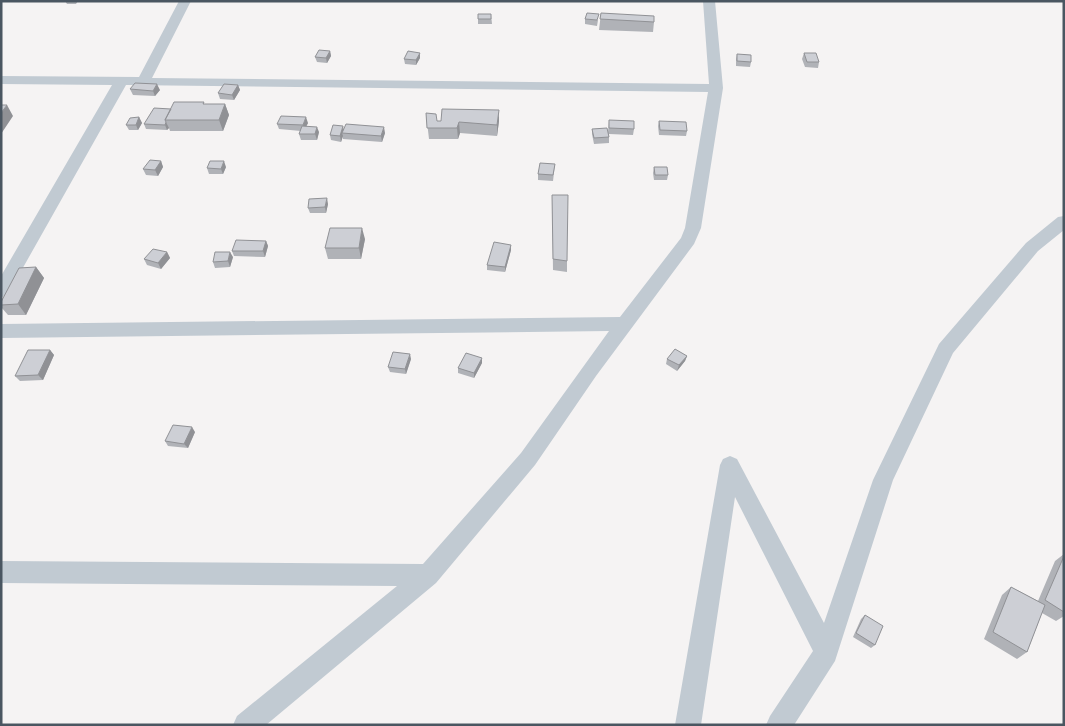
<svg xmlns="http://www.w3.org/2000/svg" width="1065" height="726" viewBox="0 0 1065 726" font-family="'Archivo Narrow',sans-serif">
  <style>
    .lines { fill: none; stroke-linecap: round; stroke-linejoin: round }
    .street { fill: #c1cad2; fill-rule: evenodd }
    .wall { fill: #b0b2b7 }
    .shaded-wall { fill: #909195 }
    .building { fill: #cdcfd5; stroke: #909195 }
  </style>
  <rect width="100%" height="100%" fill="#f5f3f3"/>
  <g class="lines">
    <path class="street" d="M179 1H191L152 78 709 84 703 1H715L723 88 701 228 694 244 596 376 535 465 436 583 266 725H233L237 716 397 586 1 583V561L423 564 521 453 609 331 1 338V324L620 317 681 238 685 228 708 92 126 85 7 296 1 297V276L112 85 1 84V76L139 77Z
      M1064 216V230L1038 251 953 353 893 480 835 661 794 725H766L770 716 813 651 735 497 701 725H675L720 465 723 459 730 456 737 459 824 623 873 480 939 344 1026 243 1058 217Z"/>
  </g>
  <path class="wall" d="M65 1H78L76 4H67Z
    M601 13 654 22 653 32 599 30Z
    M478 14H491L492 24H478Z
    M585 19 598 20 597 26 585 24Z
    M330 51 331 56 327 63 317 62 315 57Z
    M804 53 819 62 818 68 805 67 802 59Z
    M737 54 751 62 750 67 736 66V59Z
    M420 58 416 65 405 64 404 59Z
    M238 85 240 90 234 100 220 99 218 93Z
    M130 89 160 90 155 96 133 95Z
    M204 102V104H225L229 115 223 131H170L169 128 167 130 146 129 144 124 171 109Z
    M426 113 437 121H499L497 136 460 133 458 139H429Z
    M139 117 142 123 138 130H129L126 125Z
    M609 120 634 129 633 135 609 134V143L594 144 592 134V129L608 132Z
    M659 121 687 131 686 136 659 135 658 126Z
    M308 123 306 126 319 132 317 140H301L299 134 301 131 279 129 277 124Z
    M343 130 385 133 382 142 343 139V136L341 142 331 140 330 135Z
    M161 161 163 167 158 176 146 175 143 169Z
    M555 164 553 181 538 180V174Z
    M226 167 223 174H209L207 168Z
    M654 167 668 175 667 180H654L653 173Z
    M552 195 567 261V272L553 270Z
    M328 204 326 213H310L308 208Z
    M365 239 361 259H328L325 248Z
    M266 241 268 246 265 257 234 256 232 251Z
    M511 245V250L505 272 487 270V265Z
    M167 252 170 258 161 269 147 265 144 259Z
    M233 257 230 267 215 268 213 262Z
    M36 267 44 278 26 315H8L1 307V302Z
    M50 350 54 355 43 380 20 381 15 376Z
    M687 356 685 361 677 371 666 364 667 359Z
    M411 359 406 374 390 372 388 367Z
    M482 363 474 378 458 373V368Z
    M195 432 188 448 168 446 165 441Z
    M1064 554V616L1056 621 1042 613 1027 652 1017 659 984 639 1002 595 1011 587 1038 601 1055 561Z
    M865 615 875 645 871 648 853 637 861 619Z"/>
  <path class="shaded-wall" d="M330 51 331 56 327 63 326 58Z
    M420 53V58L416 65V60Z
    M157 84 160 90 155 96 153 91Z
    M238 85 240 90 234 100 232 95Z
    M225 104 229 115 223 131 219 120Z
    M7 105 13 116 1 134V113Z
    M499 110V121L497 136V125Z
    M139 117 142 123 138 130 136 125Z
    M306 117 308 123 304 131 303 125Z
    M166 122 169 128 167 130 165 125Z
    M459 122 460 133 458 139 457 128Z
    M343 126 344 131 342 133 343 136 341 142 340 136Z
    M317 127 319 132 317 140 315 134Z
    M384 127 385 133 382 142 381 136Z
    M161 161 163 167 158 176 155 170Z
    M224 161 226 167 223 174 221 169Z
    M327 198 328 204 326 213 325 207Z
    M362 228 365 239 361 259 359 248Z
    M266 241 268 246 265 257 263 251Z
    M511 245V250L505 272V267Z
    M167 252 170 258 161 269 158 263Z
    M230 252 233 257 230 267 228 261Z
    M36 267 44 278 26 315 18 304Z
    M50 350 54 355 43 380 38 375Z
    M410 354 411 359 406 374 405 369Z
    M687 356 685 361 677 371 679 365Z
    M482 358V363L474 378V373Z
    M192 427 195 432 188 448 184 444Z"/>
  <path class="building" d="M587 13 599 14 597 20 585 19Z
    M601 13 654 16V22L600 19Z
    M478 14H491V19H478Z
    M319 50 330 51 326 58 315 57Z
    M408 51 420 53 416 60 404 59Z
    M804 53H816L819 62H807Z
    M737 54 751 55V62L737 61Z
    M135 83 157 84 153 91 130 89Z
    M224 84 238 85 232 95 218 93Z
    M174 102H204L203 104H225L219 120H165Z
    M1 105H7L1 113Z
    M154 108 171 109 165 120 166 122 165 125 144 124Z
    M442 109 499 110 497 125 459 122 457 128H427L426 113 436 114 437 121H441Z
    M281 116 306 117 303 125 277 124Z
    M139 117 136 125H126L130 118Z
    M609 120 634 121V129L609 128Z
    M659 121 686 122 687 131 660 130Z
    M346 124 384 127 381 136 342 133Z
    M333 125 343 126 340 136 330 135Z
    M302 126 317 127 315 134H299Z
    M607 128 609 137 594 138 592 129Z
    M150 160 161 161 155 170 143 169Z
    M210 161H224L221 169 207 168Z
    M540 163 555 164 553 175 538 174Z
    M654 167H667L668 175H655Z
    M552 195H568L567 261 553 259Z
    M327 198 325 207 308 208 309 199Z
    M330 228H362L359 248H325Z
    M236 240 266 241 263 251H232Z
    M494 242 511 245 505 267 487 265Z
    M153 249 167 252 158 263 144 259Z
    M215 252H230L228 261 213 262Z
    M36 267 18 304 1 305V302L19 268Z
    M675 349 687 356 679 365 667 359Z
    M28 350H50L38 375 15 376Z
    M393 352 410 354 405 369 388 367Z
    M466 353 482 358 474 373 458 368Z
    M173 425 192 427 184 444 165 441Z
    M1064 556V612L1045 600Z
    M1011 587 1045 605 1027 652 993 632Z
    M865 615 883 626 875 645 856 633Z"/>
  <rect width="1065" height="726" fill="none" stroke="#4a5661" stroke-width="5"/>
</svg>
